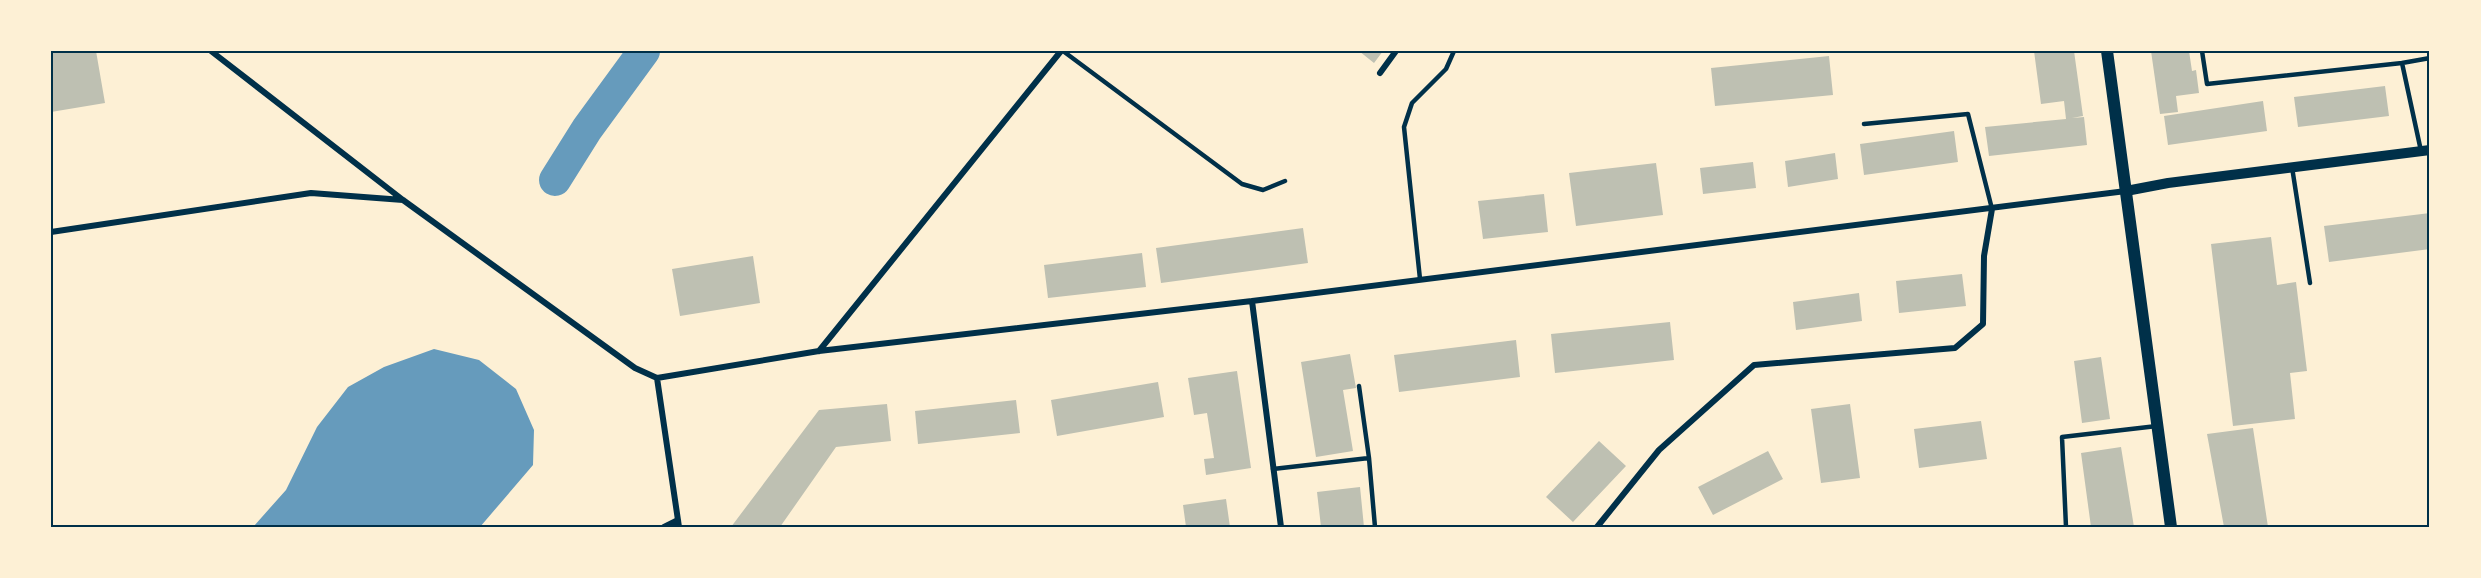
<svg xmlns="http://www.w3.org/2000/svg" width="2481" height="578" viewBox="0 0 2481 578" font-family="'Roboto Condensed',sans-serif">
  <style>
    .water { fill: #669bbc }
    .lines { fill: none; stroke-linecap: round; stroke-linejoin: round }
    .river { stroke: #669bbc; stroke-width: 32 }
    .building { fill: #bec0b2 }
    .service { stroke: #003049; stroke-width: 4.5 }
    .minor { stroke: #003049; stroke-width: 6 }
    .tertiary { stroke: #003049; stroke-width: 10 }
    .secondary { stroke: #003049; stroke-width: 12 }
    .neatline { fill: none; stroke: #003049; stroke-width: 2 }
  </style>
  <rect width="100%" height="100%" fill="#fdf0d5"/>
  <path class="water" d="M434 349 479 360 516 389 534 430 533 465 480 527H253L286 490 317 427 348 387 384 367Z"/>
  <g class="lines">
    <path class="river" d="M555 180 587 129 644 51"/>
  </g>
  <path class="building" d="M51 51H96L105 103 51 112Z
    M1359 51H1383L1374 63Z
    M2034 51H2074L2083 116 2072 118 2084 117 2087 145 1989 156 1985 127 2066 119 2064 101 2041 104Z
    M2151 51H2189L2192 71 2196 70 2199 93 2176 96 2178 112 2160 114Z
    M1829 56 1833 95 1715 106 1711 68Z
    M2427 80H2430V95H2429Z
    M2385 86 2389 116 2298 127 2294 97Z
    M2263 101 2267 131 2168 145 2164 116Z
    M1954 131 1958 162 1864 175 1860 144Z
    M1835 153 1838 179 1788 187 1785 161Z
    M1753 162 1756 188 1703 194 1700 168Z
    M1656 163 1663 215 1576 226 1569 173Z
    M1544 194 1548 232 1483 239 1478 201Z
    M2430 213V249L2329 262 2324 226Z
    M1303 228 1308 263 1161 283 1156 248Z
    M2271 237 2277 285 2296 282 2307 371 2290 373 2295 419 2233 426 2211 244Z
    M1142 253 1146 287 1048 298 1044 265Z
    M753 256 760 303 680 316 672 269Z
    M1962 274 1966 306 1899 313 1896 281Z
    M1859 293 1862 321 1796 330 1793 302Z
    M1670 322 1674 360 1555 373 1551 334Z
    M1516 340 1520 377 1399 392 1394 355Z
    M1350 354 1356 388 1343 390 1353 451 1316 457 1301 362Z
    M2101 357 2110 419 2082 423 2074 361Z
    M1237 371 1251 468 1206 475 1204 459 1214 458 1207 413 1194 415 1188 378Z
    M1158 382 1164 417 1057 436 1051 400Z
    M1016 400 1020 433 918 444 915 411Z
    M887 404 891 441 836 447 780 527H731L819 410Z
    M1850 404 1860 478 1821 483 1811 409Z
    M1981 421 1987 459 1919 468 1914 429Z
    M2253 428 2268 527H2224L2207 434Z
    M1599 441 1626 466 1573 522 1546 497Z
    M2121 447 2134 527H2091L2081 453Z
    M1768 451 1783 479 1713 515 1698 487Z
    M1360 487 1364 527H1321L1317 492Z
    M1226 499 1230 527H1186L1183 505Z"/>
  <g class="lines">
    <path class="service" d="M1063 51 1242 184 1263 190 1285 181
      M2202 51 2207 84 2402 63 2421 151
      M2402 63 2430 58
      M1864 124 1968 114 1992 209
      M2292 167 2310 283
      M1420 279 1404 127 1412 103 1446 69 1454 51
      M1359 386 1369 458 1375 527
      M1273 469 1369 458
      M2066 527 2062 437 2157 426"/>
    <path class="minor" d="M211 51 403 200 635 368 657 378
      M1380 73 1396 51
      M51 232 311 193 403 200
      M1252 301 1281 527
      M819 351 1061 51
      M657 378 819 351 1252 301 2126 191
      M657 378 679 527
      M664 527 678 520
      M1597 527 1659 450 1754 365 1955 348 1983 324 1984 256 1992 209"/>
    <path class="tertiary" d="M2126 191 2168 183 2430 150"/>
    <path class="secondary" d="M2107 51 2171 527"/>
  </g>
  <rect width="2481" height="578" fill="none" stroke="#fdf0d5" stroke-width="105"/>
  <rect x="52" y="52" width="2376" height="474" class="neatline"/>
</svg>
